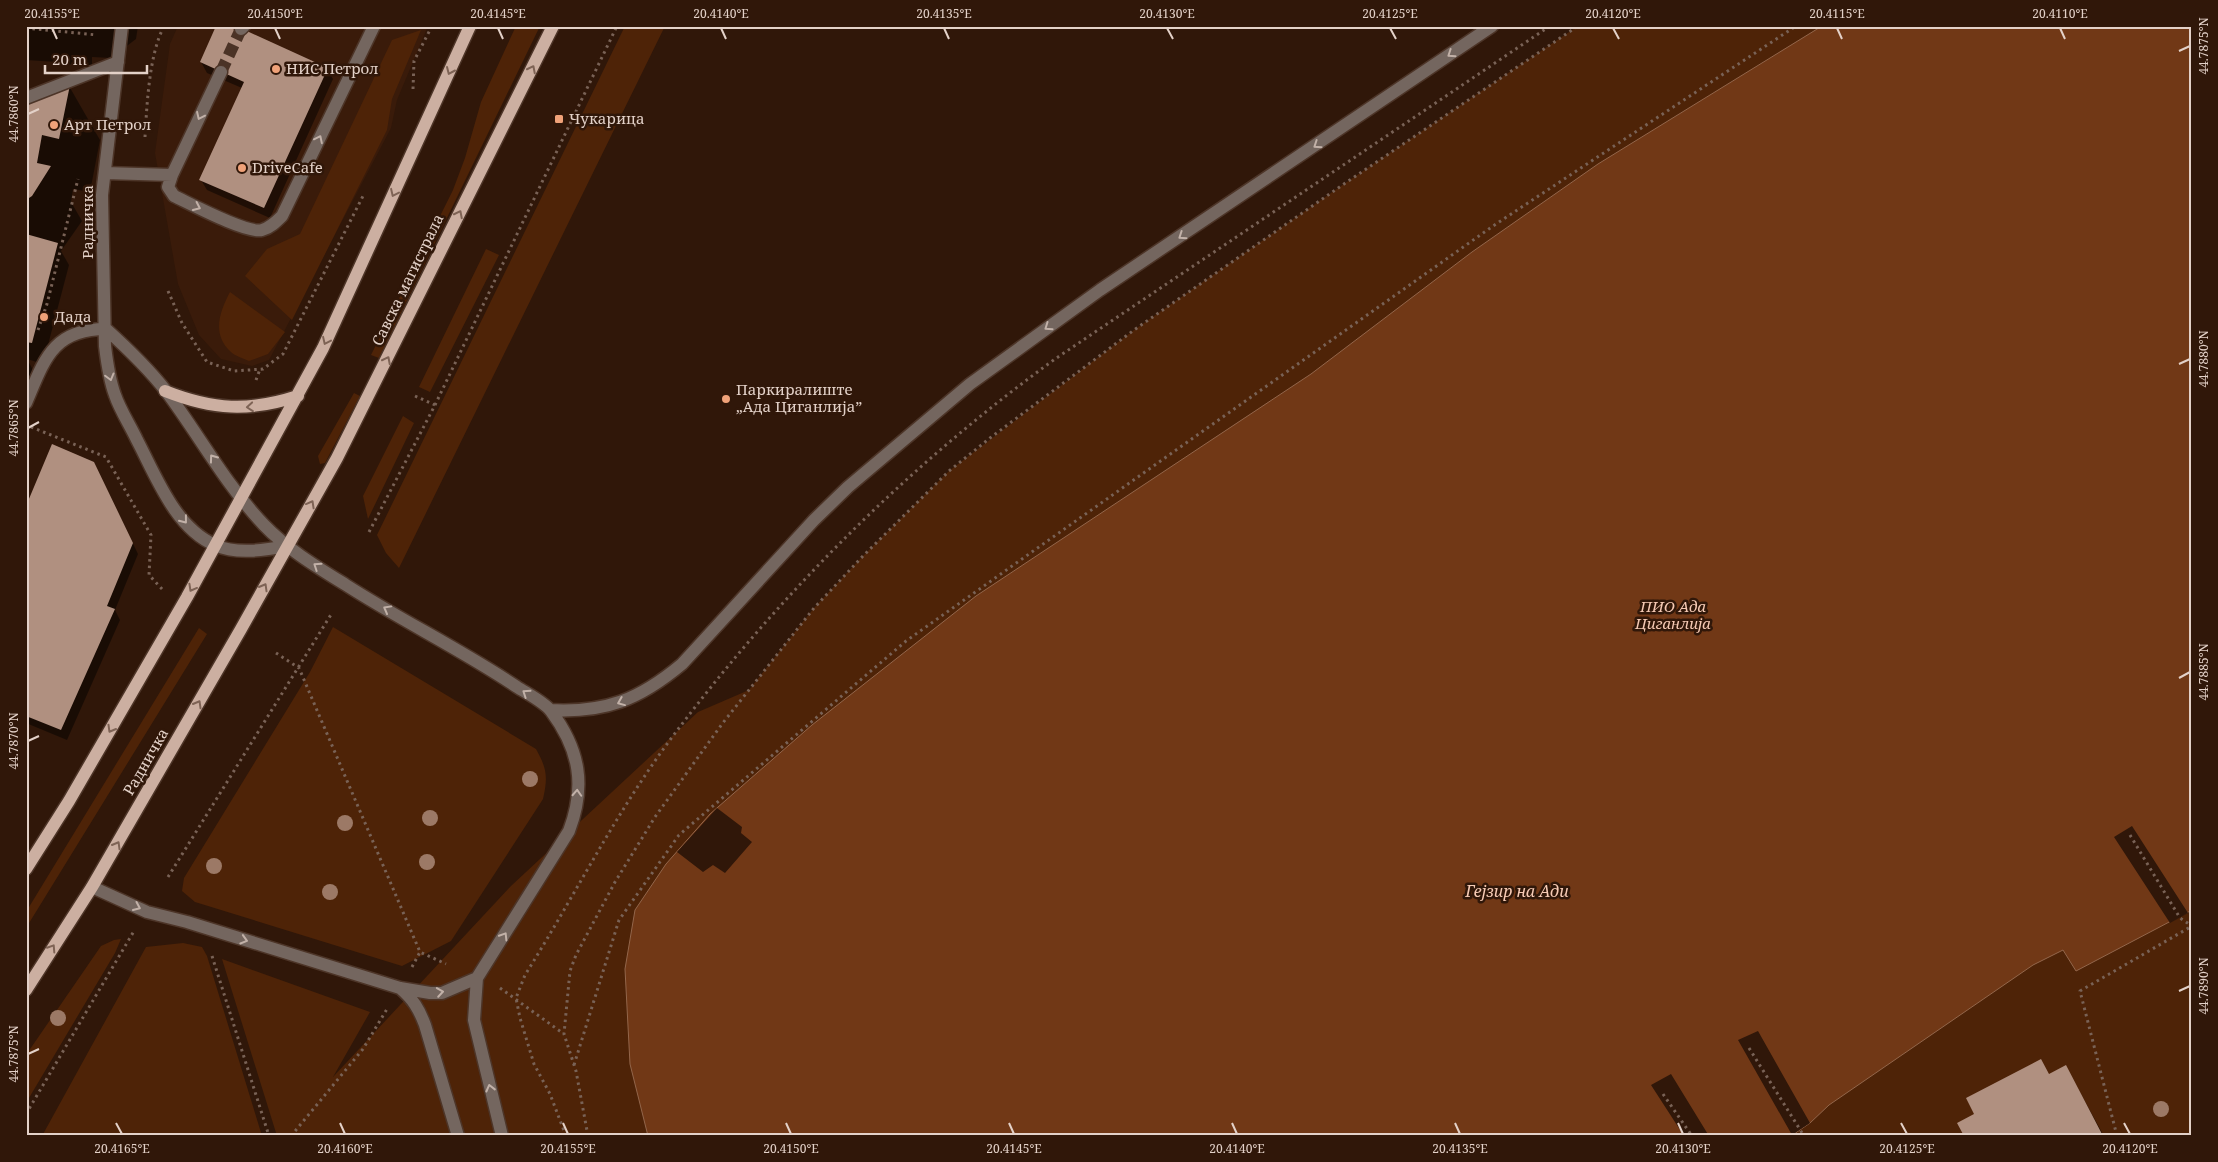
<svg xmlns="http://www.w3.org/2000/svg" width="2218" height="1162" viewBox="0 0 2218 1162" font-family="'Noto Serif',serif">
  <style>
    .built { fill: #3a1b0a }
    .green { fill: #4e2307 }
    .water { fill: #713816; stroke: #93664b }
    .pier { fill: #301709 }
    .shadow { fill: #0007 }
    .building { fill: #b09080 }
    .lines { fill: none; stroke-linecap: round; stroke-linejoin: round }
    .minor-tunnel { stroke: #4b3326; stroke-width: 12; stroke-dasharray: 12 6; stroke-linecap: butt }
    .minor-casing { stroke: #4d3528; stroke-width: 15 }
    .major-casing { stroke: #4d3528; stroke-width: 15 }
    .path { stroke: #796256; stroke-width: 3; stroke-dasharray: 2.5 4; stroke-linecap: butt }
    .minor { stroke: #74665f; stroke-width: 12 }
    .major { stroke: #ccafa1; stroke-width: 12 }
    .tree { fill: #9c7966 }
    .oneway { stroke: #c2b1a8 }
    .oneway2 { stroke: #7e6355 }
    .ticks { fill: none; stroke: #e3d1c8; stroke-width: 2 }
    .poi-dot { fill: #f0a279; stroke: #301709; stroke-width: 2 }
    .labels { text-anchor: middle; stroke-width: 5; stroke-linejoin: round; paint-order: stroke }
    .poi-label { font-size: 15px; fill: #e3d1c8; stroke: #301709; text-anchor: start }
    .street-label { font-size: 15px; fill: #e3d1c8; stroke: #301709 }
    .park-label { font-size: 15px; font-style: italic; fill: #f5c9b3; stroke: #301709 }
    .water-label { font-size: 16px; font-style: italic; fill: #f7cbb5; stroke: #301709 }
    .neatline { fill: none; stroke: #e3d1c8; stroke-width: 2 }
    .ticks-label { font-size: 12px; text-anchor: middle; fill: #e3d1c8 }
  </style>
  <rect width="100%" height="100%" fill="#301709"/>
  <path class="built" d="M178 26H428L397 100 391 128 269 360 252 366 221 359 199 335 178 284 155 153 170 44Z"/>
  <path class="green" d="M516 26H540L379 358 371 355 453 190 465 158 481 102Z
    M625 26H665L399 568 386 553 377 535Z
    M1578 26H2192V1136H277L222 959 370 1012 333 1077 511 886 698 712 749 690 814 608 863 556 949 471 1134 330 1341 186Z
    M421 30 392 99 387 130 292 320 245 276 267 249 300 234 392 40Z
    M486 249 499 255 430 392 419 387Z
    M230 292 285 332 268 354 249 361C243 358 235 356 231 352 211 334 220 311 230 292Z
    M354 393 360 396 325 463 320 464 318 456Z
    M403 416 414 423 368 519 363 496Z
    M333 627 536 749C547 769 548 777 543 799L451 941 402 966 195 902 182 891 184 878 310 672Z
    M199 628 207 634 26 928V912Z
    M121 939 115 953 26 1103V1055L101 946 114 940Z
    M183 943 202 947 207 956 262 1136H42L146 947Z"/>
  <path class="water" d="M1822 26H2192V910L2076 971 2063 950 2033 965 1829 1105 1810 1123 1791 1136H648L630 1064 625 969 635 910 666 864 710 814 812 725 976 596 1311 374 1472 252 1598 164Z"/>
  <path class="pier" d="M717 808 742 827 741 833 752 842 725 873 713 865 703 872 677 852Z
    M2132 826 2188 913 2170 923 2114 837Z
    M1758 1031 1810 1123 1792 1135 1738 1040Z
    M1671 1074 1709 1136H1684L1651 1085Z"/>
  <path class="shadow" d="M26 26H138L136 39 111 58 92 57V66L67 64 63 56H57V62L26 60Z
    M201 62 327 69 333 79 270 218 207 190 201 180 242 88 207 73Z
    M69 86 100 140 90 192 73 189 71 202 82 221 61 251 69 265 43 364 27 359 33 370 26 395V105Z
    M94 463 138 554 115 610 120 620 67 740 26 723V509Z
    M2066 1067 2104 1136H1965L1976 1115Z"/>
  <path class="building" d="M216 26H236L328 68 264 208 199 180 244 82 200 62Z
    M70 85 59 139 42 135 37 163 51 166 32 196 26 200V103Z
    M26 234 58 243 32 343 26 342Z
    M52 444 94 462 133 543 107 606 115 609 61 730 26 716V506Z
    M2041 1059 2049 1074 2066 1065 2103 1136H1964L1957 1123 1974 1114 1966 1098Z"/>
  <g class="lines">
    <path class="minor-tunnel" d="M221 72 241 29"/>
    <defs>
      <path id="minor" d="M122 26 102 195 105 346C107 363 109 379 115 395 120 410 130 425 137 440 156 476 175 528 215 545 237 555 265 550 287 546
        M241 29 244 26
        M221 72 172 175 168 187 174 196C191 204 247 234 262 230 270 228 276 222 282 216L374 26
        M26 98 118 62
        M105 173 172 175
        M26 403C44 361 52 329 106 329 127 348 148 368 166 391 199 435 226 485 264 525 287 549 317 567 346 585 402 621 462 650 517 687 528 694 544 702 551 711 580 750 586 786 569 831L477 978 474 1020 502 1136
        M550 710C605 713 639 700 682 664L814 520 848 487 970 384 1100 290 1492 26
        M92 887 147 912 187 922 400 988 430 993H442L477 978
        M400 988C413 999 419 1009 425 1025L458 1136"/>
      <path id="major" d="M165 391C213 410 249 412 298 396
        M26 869 69 801 187 597 323 348 470 26
        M26 990 92 887 241 629 337 458 553 26"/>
    </defs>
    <use href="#minor" class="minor-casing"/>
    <use href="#major" class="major-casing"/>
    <path class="path" d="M26 28 97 35
      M413 89 414 61 432 26
      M145 137C147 104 149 55 164 26
      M168 291 182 323 207 362 234 371 263 369 283 354 364 194
      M38 330 47 304 78 179
      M256 380 260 369
      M415 396 435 405
      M31 427 106 457 151 535 149 575 163 590
      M369 532 435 405 617 26
      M276 653 299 668 420 952 446 964
      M2130 835 2180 918 2192 926
      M168 877 332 613
      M212 956 269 1136
      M412 967 420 952
      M500 988 564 1034
      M1749 1048 1804 1136
      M574 1065 619 920 679 835 906 641 1493 226 1796 26
      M1663 1094 1692 1136
      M26 1114 134 931
      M291 1136 363 1049 387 1009
      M566 1136 550 1094 534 1064 520 1018 516 998 525 975C574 897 615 814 670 740 778 595 909 465 1055 359L1550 26
      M588 1136 576 1071 564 1034 570 971 576 955 615 882 655 817 722 724 814 608 863 556 949 471 990 438 1134 330 1341 186 1578 26
      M2117 1136 2080 991 2192 926"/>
    <use href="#minor" class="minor"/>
    <use href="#major" class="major"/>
  </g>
  <g class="tree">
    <circle cx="530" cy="779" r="8"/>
    <circle cx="430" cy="818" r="8"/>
    <circle cx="345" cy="823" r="8"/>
    <circle cx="427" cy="862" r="8"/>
    <circle cx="214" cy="866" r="8"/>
    <circle cx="330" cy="892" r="8"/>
    <circle cx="58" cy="1018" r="8"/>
    <circle cx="2161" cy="1109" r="8"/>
  </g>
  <defs><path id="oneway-chevron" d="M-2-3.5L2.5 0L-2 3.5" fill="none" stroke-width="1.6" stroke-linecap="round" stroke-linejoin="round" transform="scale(1.25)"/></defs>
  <g class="oneway">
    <use href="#oneway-chevron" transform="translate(1451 54) rotate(146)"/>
    <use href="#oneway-chevron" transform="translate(200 116) rotate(115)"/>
    <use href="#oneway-chevron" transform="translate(319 139) rotate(-64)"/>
    <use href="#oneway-chevron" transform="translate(1317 145) rotate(146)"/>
    <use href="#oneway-chevron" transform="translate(197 207) rotate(25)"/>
    <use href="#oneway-chevron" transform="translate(1182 236) rotate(146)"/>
    <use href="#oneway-chevron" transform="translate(1048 327) rotate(145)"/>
    <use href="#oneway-chevron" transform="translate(110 377) rotate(75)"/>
    <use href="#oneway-chevron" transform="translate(213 458) rotate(-126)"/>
    <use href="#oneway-chevron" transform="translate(184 520) rotate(52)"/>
    <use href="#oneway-chevron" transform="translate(317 566) rotate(-146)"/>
    <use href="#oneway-chevron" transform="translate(387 609) rotate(-151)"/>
    <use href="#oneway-chevron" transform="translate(526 693) rotate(-146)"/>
    <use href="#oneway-chevron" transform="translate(621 702) rotate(158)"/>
    <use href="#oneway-chevron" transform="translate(577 793) rotate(-87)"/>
    <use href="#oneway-chevron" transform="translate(137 907) rotate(24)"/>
    <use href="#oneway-chevron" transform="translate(504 936) rotate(-58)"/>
    <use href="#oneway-chevron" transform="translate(244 940) rotate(17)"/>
    <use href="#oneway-chevron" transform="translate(440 992) rotate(-9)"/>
    <use href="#oneway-chevron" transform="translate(490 1088) rotate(-104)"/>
  </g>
  <g class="oneway2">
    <use href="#oneway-chevron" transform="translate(532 69) rotate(-63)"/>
    <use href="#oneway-chevron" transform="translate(450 71) rotate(114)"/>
    <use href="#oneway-chevron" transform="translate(394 193) rotate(115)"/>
    <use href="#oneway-chevron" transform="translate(459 214) rotate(-63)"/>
    <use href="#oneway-chevron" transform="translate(326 341) rotate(115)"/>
    <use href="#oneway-chevron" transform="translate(387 360) rotate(-63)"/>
    <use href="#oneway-chevron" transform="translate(250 407) rotate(175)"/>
    <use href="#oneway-chevron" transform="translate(311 504) rotate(-61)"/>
    <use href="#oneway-chevron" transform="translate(264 587) rotate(-60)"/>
    <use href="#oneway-chevron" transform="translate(192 588) rotate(119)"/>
    <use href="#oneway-chevron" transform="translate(198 704) rotate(-60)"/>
    <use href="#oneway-chevron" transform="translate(111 729) rotate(120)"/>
    <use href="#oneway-chevron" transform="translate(117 845) rotate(-60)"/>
    <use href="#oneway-chevron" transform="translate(52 948) rotate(-57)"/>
  </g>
  <path class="ticks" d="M52 28 57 39M275 28 280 39M498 28 503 39M721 28 726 39M944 28 949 39M1167 28 1173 39M1390 28 1396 39M1613 28 1619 39M1837 28 1842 39M2060 28 2065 39M2179 51 2190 46M28 114 39 109M2179 364 2190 359M28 428 39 422M2179 678 2190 672M28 741 39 736M2179 991 2190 986M28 1054 39 1049M116 1123 122 1134M340 1123 345 1134M563 1123 568 1134M786 1123 791 1134M1009 1123 1014 1134M1232 1123 1237 1134M1455 1123 1460 1134M1678 1123 1683 1134M1901 1123 1907 1134M2124 1123 2130 1134"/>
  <g class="poi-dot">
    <circle cx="276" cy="69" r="5"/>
    <rect x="554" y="114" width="10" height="10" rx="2.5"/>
    <circle cx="54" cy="125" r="5"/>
    <circle cx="242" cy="168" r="5"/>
    <circle cx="44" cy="317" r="5"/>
    <circle cx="726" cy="399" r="5"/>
  </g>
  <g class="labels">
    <g class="poi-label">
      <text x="286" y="74">НИС Петрол</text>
      <text x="569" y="124">Чукарица</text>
      <text x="64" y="130">Арт Петрол</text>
      <text x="252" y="173">DriveCafe</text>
      <text x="54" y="322">Дада</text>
      <text x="736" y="395">Паркиралиште<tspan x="736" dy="17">„Ада Циганлија”</tspan></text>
    </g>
    <g class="street-label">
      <text transform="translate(88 222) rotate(-90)" y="5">Радничка</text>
      <text transform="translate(408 280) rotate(-64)" y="5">Савска магистрала</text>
      <text transform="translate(146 762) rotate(-60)" y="5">Радничка</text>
    </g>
    <g class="park-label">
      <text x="1673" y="612">ПИО Ада<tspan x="1673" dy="17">Циганлија</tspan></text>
    </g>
    <g class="water-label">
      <text x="1517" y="897">Гејзир на Ади</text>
    </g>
  </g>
  <rect width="2218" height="1162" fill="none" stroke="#301709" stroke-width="55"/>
  <path d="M45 65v8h102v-8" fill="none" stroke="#e3d1c8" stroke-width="2.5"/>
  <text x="52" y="65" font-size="15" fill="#e3d1c8" stroke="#301709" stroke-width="4" paint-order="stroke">20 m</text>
  <rect x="28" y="28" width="2162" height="1106" class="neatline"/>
  <g class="ticks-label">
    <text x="52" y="18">20.4155°E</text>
    <text x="275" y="18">20.4150°E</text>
    <text x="498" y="18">20.4145°E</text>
    <text x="721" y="18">20.4140°E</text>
    <text x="944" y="18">20.4135°E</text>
    <text x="1167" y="18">20.4130°E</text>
    <text x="1390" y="18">20.4125°E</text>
    <text x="1613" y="18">20.4120°E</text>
    <text x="1837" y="18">20.4115°E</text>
    <text x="2060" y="18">20.4110°E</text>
    <text transform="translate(2204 46) rotate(-90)" y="4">44.7875°N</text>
    <text transform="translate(14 114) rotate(-90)" y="4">44.7860°N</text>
    <text transform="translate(2204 359) rotate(-90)" y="4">44.7880°N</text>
    <text transform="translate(14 428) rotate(-90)" y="4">44.7865°N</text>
    <text transform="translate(2204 672) rotate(-90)" y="4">44.7885°N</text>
    <text transform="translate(14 741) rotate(-90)" y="4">44.7870°N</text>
    <text transform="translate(2204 986) rotate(-90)" y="4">44.7890°N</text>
    <text transform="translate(14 1054) rotate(-90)" y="4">44.7875°N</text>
    <text x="122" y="1153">20.4165°E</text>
    <text x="345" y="1153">20.4160°E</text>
    <text x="568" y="1153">20.4155°E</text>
    <text x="791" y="1153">20.4150°E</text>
    <text x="1014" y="1153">20.4145°E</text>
    <text x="1237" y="1153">20.4140°E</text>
    <text x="1460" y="1153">20.4135°E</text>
    <text x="1683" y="1153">20.4130°E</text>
    <text x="1907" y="1153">20.4125°E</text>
    <text x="2130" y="1153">20.4120°E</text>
  </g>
</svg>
